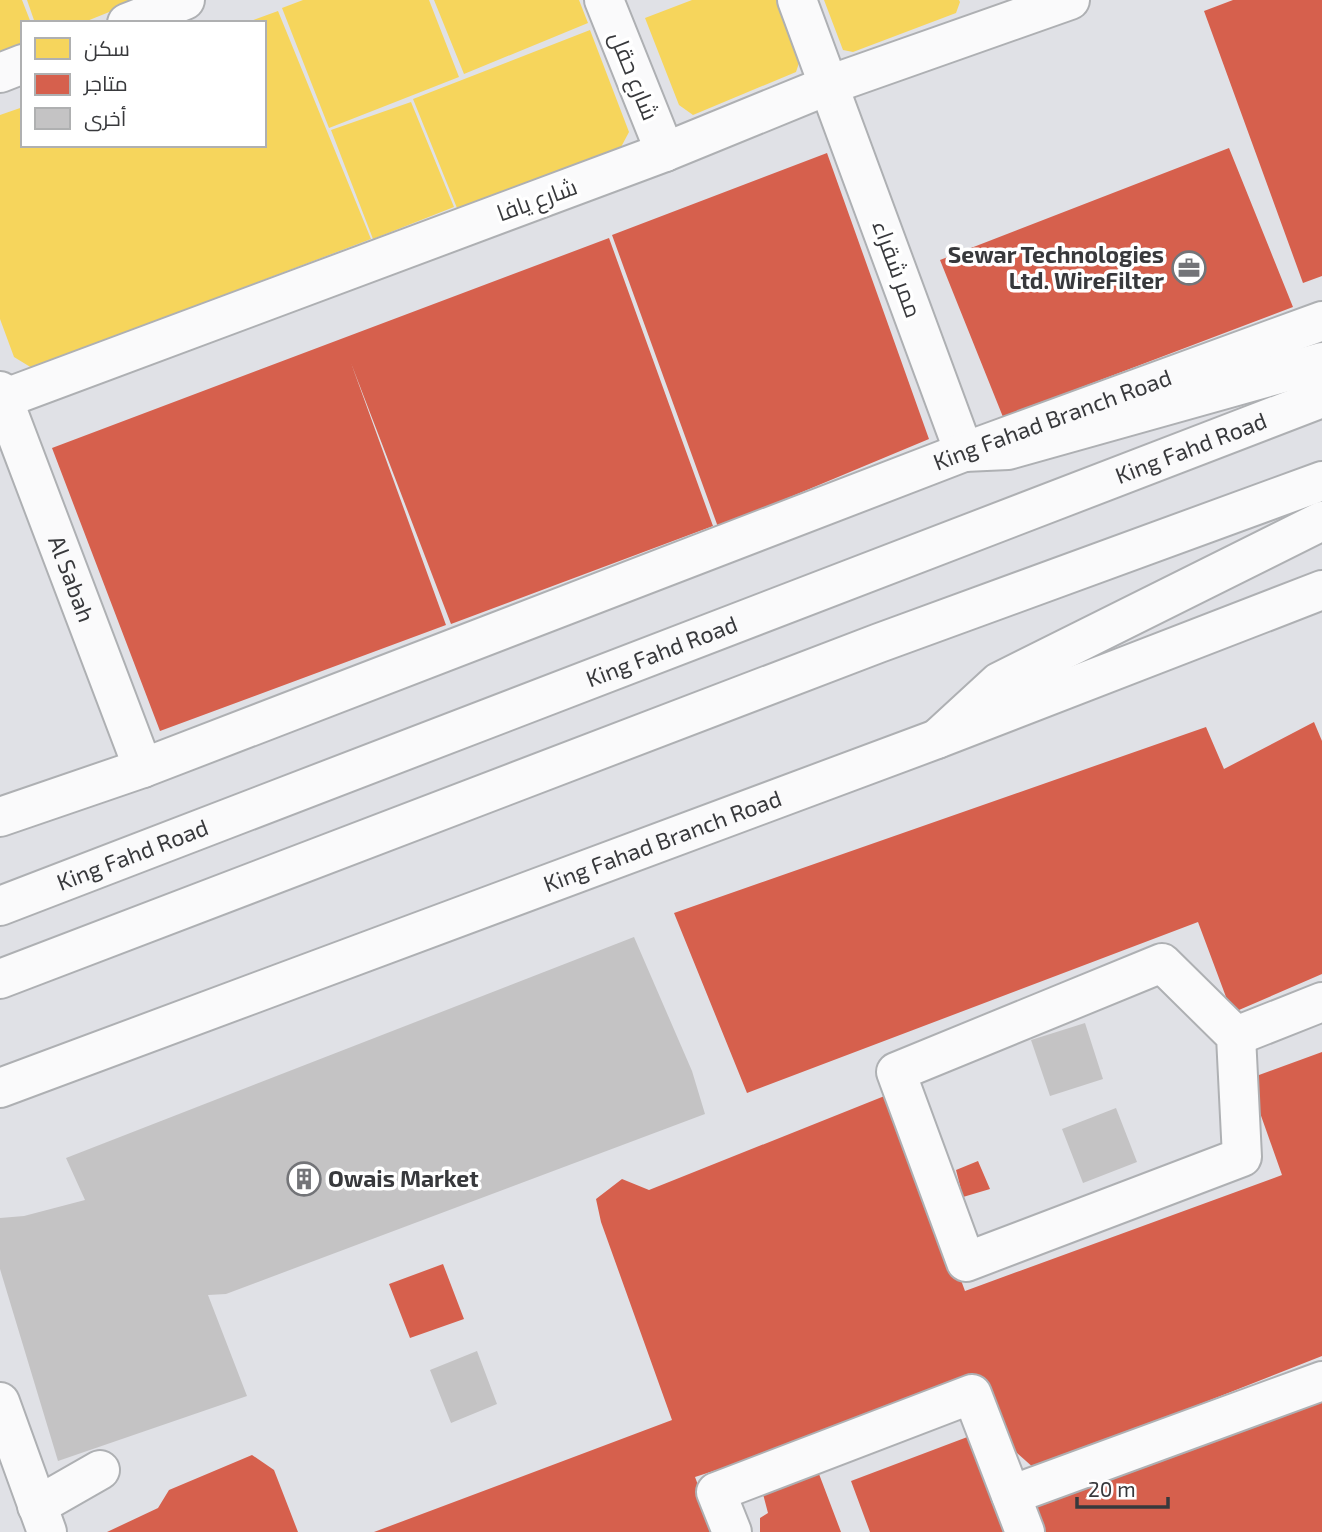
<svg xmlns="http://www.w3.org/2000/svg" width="1322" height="1532" viewBox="0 0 1322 1532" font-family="'Exo 2',Cairo,sans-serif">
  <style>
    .homes { fill: #f6d55c }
    .shops { fill: #d6604d }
    .building { fill: #c4c3c4 }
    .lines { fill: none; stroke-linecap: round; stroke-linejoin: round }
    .minor-casing { stroke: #aeb0b3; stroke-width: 42 }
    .major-casing { stroke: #aeb0b3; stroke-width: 42 }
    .highway-casing { stroke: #aeb0b3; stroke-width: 42 }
    .minor { stroke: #fafafb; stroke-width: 38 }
    .major { stroke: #fafafb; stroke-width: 38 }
    .highway { stroke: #fafafb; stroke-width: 38 }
    .labels { text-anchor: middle; stroke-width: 7; stroke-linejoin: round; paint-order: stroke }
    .street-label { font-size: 23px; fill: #38393c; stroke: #fff }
    .poi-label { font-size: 23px; font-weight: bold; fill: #38393c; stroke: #fff; text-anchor: end }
  </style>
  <rect width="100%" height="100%" fill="#e0e1e6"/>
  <path class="homes" d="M0 0H22L31 23H23V43L0 52Z
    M27 0H139L82 23H35Z
    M303 0H429L459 77 329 128 282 8Z
    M434 0H579L588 23 464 74Z
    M692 0H777L801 57 796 72 693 115 679 105 645 18Z
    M824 0H959L960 2 956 13 853 52 843 50Z
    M278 11 371 239 32 368 14 357 0 319V115L23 107V145H264V23L248 22Z
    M590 30 629 132 620 149 459 213 413 99Z
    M411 102 454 207 373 239 331 130Z"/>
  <path class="shops" d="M1233 0H1322V276L1303 283 1204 11Z
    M1229 148 1293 307 1003 417 940 260Z
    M827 153 929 439 718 527 612 235Z
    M609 238 713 526 451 624 351 363 446 625 160 731 52 448Z
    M1314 722 1322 741V974L1232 1013 1198 922 747 1093 674 913 1206 727 1224 769Z
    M1322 1052V1356L1035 1469 1017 1453 1004 1435 986 1382 695 1477 716 1532H374L672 1420 601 1222 596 1199 622 1179 649 1190 892 1093 965 1291 1282 1175 1248 1079Z
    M978 1161 990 1189 963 1197 956 1170Z
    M443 1264 464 1319 410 1338 389 1284Z
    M1322 1396V1532H1038L1030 1508Z
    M970 1436 1006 1532H870L851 1481Z
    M252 1455 274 1470 298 1532H107L158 1508 169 1490Z
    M819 1474 841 1532H760V1518L768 1513 763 1494Z"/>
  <path class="building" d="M634 937 692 1071 705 1114 226 1294 208 1295 247 1396 58 1461 0 1269V1218L24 1216 85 1200 66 1158Z
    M1085 1023 1103 1079 1050 1096 1031 1040Z
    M1116 1108 1137 1162 1083 1183 1062 1129Z
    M477 1351 497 1404 451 1423 430 1370Z"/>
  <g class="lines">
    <defs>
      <g id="minor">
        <path d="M604 0 665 152"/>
        <path d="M797 0 964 452"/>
        <path d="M127 23 185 0"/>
        <path d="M0 73 23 64"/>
        <path id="s1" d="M0 391 143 768"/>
        <path d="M3 399 665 152 829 85 1070 0"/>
        <path d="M1162 963 1236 1036 1242 1157 966 1262 896 1072Z"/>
        <path d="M1236 1036 1322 1002"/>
        <path d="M0 1402 47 1532"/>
        <path d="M1011 1495 1322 1381"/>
        <path d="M37 1506 100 1470"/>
        <path d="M732 1532 716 1492 972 1394 1025 1532"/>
      </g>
      <g id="major">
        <path id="s2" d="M0 817 143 768 964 452 1322 321"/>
        <path id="s3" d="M0 1088 937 739 1322 590"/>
      </g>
      <g id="highway">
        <path d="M964 452 1008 450 1322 362"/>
        <path d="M937 739 999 682 1322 521"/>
        <path id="s4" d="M0 906 1322 398"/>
        <path d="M0 979 879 643 1322 481"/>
      </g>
    </defs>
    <use href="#minor" class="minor-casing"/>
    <use href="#major" class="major-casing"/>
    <use href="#highway" class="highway-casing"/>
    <use href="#minor" class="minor"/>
    <use href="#major" class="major"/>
    <use href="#highway" class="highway"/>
  </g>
  <defs>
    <symbol id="office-ring" viewBox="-11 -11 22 22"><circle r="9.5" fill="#fff" stroke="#737478" stroke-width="1.5"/><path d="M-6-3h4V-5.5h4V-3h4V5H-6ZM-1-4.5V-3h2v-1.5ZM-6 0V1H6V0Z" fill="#737478"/></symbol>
    <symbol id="building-ring" viewBox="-11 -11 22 22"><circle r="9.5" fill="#fff" stroke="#737478" stroke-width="1.5"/><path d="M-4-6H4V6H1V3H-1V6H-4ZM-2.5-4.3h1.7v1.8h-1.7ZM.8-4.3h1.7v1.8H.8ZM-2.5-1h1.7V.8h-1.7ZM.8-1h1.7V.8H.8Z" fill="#737478"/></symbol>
  </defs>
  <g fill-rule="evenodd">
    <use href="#office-ring" x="1170" y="249" width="38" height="38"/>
    <use href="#building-ring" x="285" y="1160" width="38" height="38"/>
  </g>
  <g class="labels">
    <g class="street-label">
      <text transform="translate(634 76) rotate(68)" y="8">شارع حقل</text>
      <text transform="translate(537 200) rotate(-20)" y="8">شارع يافا</text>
      <text transform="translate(897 269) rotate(70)" y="8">ممر شقراء</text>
      <text dy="8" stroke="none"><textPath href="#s2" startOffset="1125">King Fahad Branch Road</textPath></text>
      <text dy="8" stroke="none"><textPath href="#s4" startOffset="1276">King Fahd Road</textPath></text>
      <text dy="8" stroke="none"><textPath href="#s1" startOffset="201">Al Sabah</textPath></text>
      <text dy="8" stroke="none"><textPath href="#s4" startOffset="709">King Fahd Road</textPath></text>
      <text dy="8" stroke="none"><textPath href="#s3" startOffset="707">King Fahad Branch Road</textPath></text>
      <text dy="8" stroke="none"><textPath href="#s4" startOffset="142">King Fahd Road</textPath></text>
    </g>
    <g class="poi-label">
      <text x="1164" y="263">Sewar Technologies<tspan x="1164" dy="26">Ltd. WireFilter</tspan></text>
      <text x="328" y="1187" text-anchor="start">Owais Market</text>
    </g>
  </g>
  <rect x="21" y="21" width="245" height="126" fill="#ffffff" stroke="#afb0b1" stroke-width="2"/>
  <rect x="35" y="38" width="35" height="21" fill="#f6d55c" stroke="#afb0b1" stroke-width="2"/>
  <text x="84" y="56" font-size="21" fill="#38393c">سكن</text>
  <rect x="35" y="74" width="35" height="21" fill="#d6604d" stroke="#afb0b1" stroke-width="2"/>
  <text x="84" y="91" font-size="21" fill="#38393c">متاجر</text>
  <rect x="35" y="108" width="35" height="21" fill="#c4c3c4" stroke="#afb0b1" stroke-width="2"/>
  <text x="84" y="126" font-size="21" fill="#38393c">أخرى</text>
  <path d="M1077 1497v10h91v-10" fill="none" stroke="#38393c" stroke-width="3.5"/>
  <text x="1088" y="1497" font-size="21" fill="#38393c" stroke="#ffffff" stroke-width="5" paint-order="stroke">20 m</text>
</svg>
